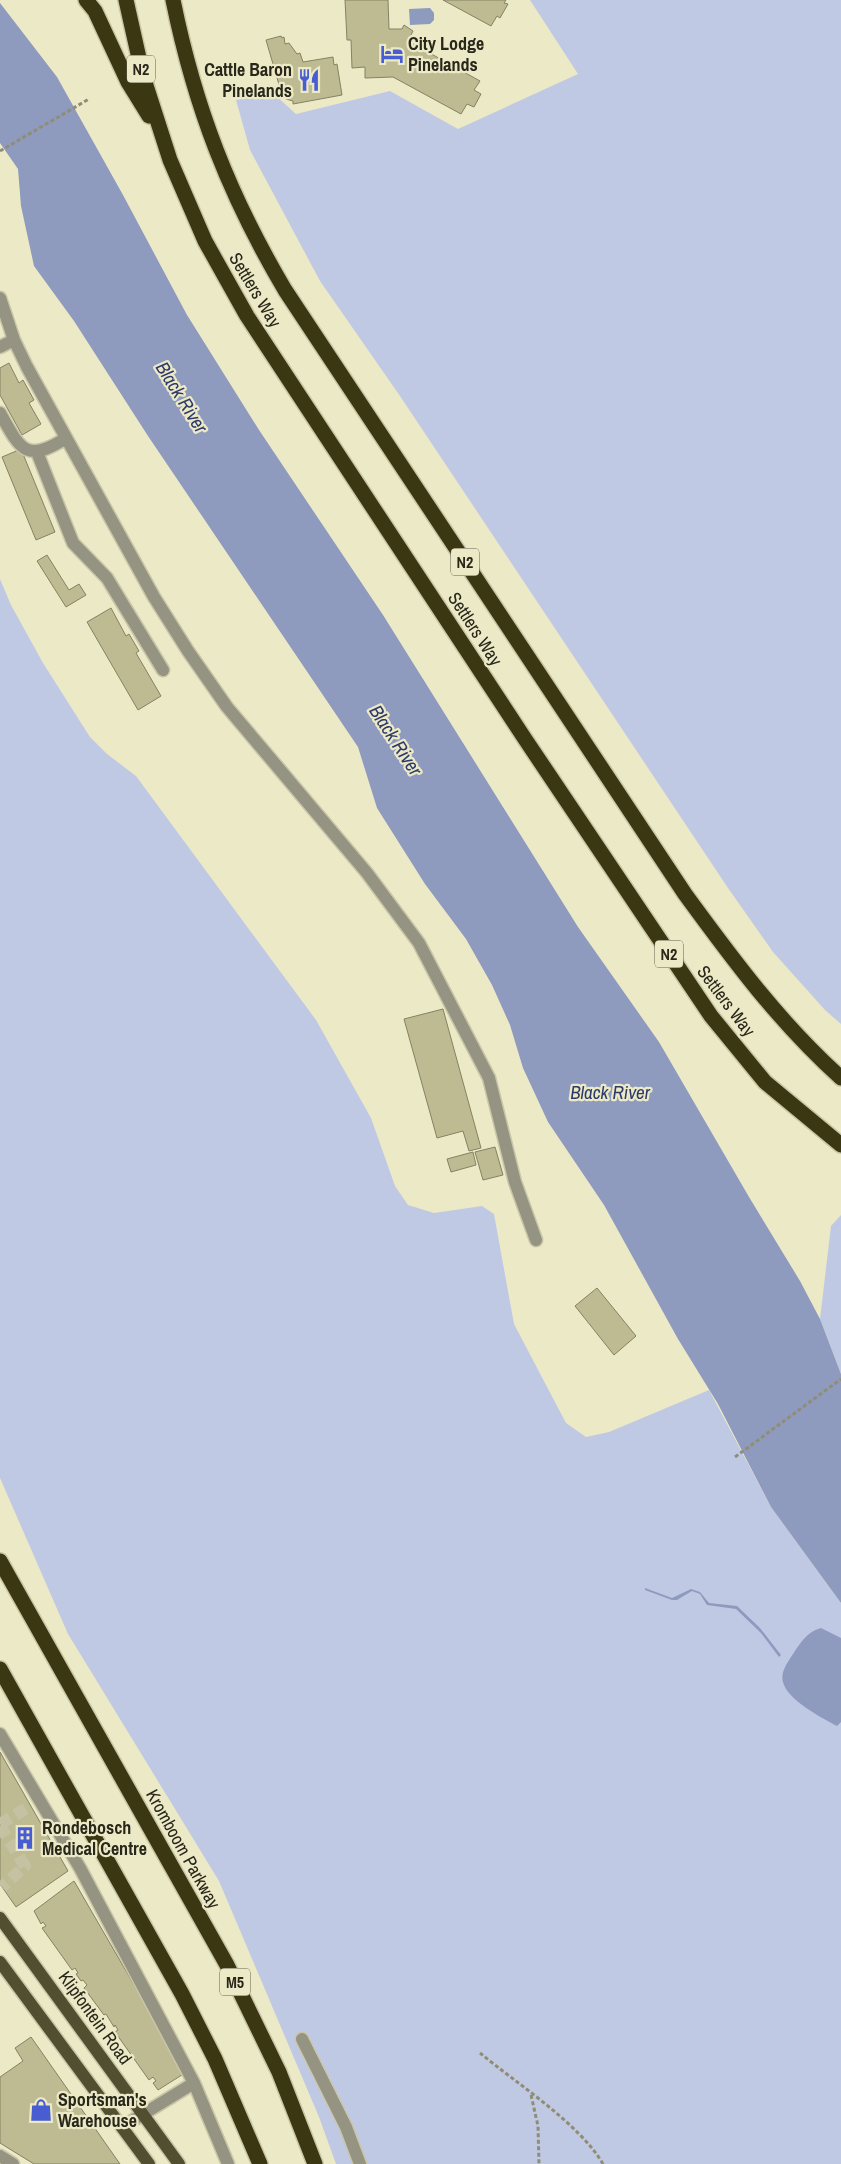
<svg xmlns="http://www.w3.org/2000/svg" width="841" height="2164" viewBox="0 0 841 2164" font-family="'Archivo Narrow',sans-serif">
  <style>
    .green { fill: #c0c9e4 }
    .water { fill: #8e9abe }
    .building { fill: #beba92; stroke: #858263 }
    .lines { fill: none; stroke-linecap: round; stroke-linejoin: round }
    .minor-tunnel { stroke: #c5c2a4; stroke-width: 12; stroke-dasharray: 12 6; stroke-linecap: butt }
    .minor-casing { stroke: #c9c6a8; stroke-width: 15 }
    .major-casing { stroke: #c9c6a8; stroke-width: 15 }
    .highway-casing { stroke: #c9c6a8; stroke-width: 18 }
    .path { stroke: #8f8d75; stroke-width: 3; stroke-dasharray: 4 2.5; stroke-linecap: butt }
    .minor { stroke: #959382; stroke-width: 12 }
    .major { stroke: #524f30; stroke-width: 12 }
    .highway { stroke: #3b3712; stroke-width: 15 }
    .labels { text-anchor: middle; stroke-width: 4.5; stroke-linejoin: round; paint-order: stroke }
    .shield { fill: #ece9c7; stroke: #63614e; stroke-width: 1 }
    .shield-label { font-size: 16px; font-weight: bold; fill: #28271a }
    .poi-label { font-size: 18px; font-weight: bold; fill: #28271a; stroke: #ece9c7; text-anchor: start }
    .street-label { font-size: 18px; fill: #28271a; stroke: #ece9c7 }
    .water-label { font-size: 19px; font-style: italic; fill: #2d3a6a; stroke: #ece9c7 }
  </style>
  <rect width="100%" height="100%" fill="#ece9c7"/>
  <path class="green" d="M530 0H841V1024L825 1010 773 952 728 888 400 396 320 281 250 150 236 100 273 93 296 114 390 91 458 129 578 74Z
    M0 579 11 605 43 663 90 737 107 754 136 776 316 1020 371 1118 395 1186 408 1205 434 1213 482 1206 494 1214 514 1324 566 1423 586 1437 609 1432 709 1390 771 1507 841 1603V2164H336L319 2117 219 1881 68 1634 0 1478Z
    M841 1215V1374L820 1319 831 1226Z"/>
  <path class="water" d="M0 3 57 77 123 195 187 315 259 430 383 615 578 927 659 1042 749 1197 800 1281 820 1319 841 1374V1603L771 1507 718 1404 678 1339 604 1205 548 1122 523 1068 510 1025 492 985 466 939 425 884 377 808 358 747 148 436 74 321 34 266 21 206 18 169 0 143Z
    M430 8 434 13V20L430 24 410 25 409 9Z
    M645 1588 672 1598 691 1589 700 1592 709 1603 737 1606 760 1628 781 1655 779 1657 761 1633 736 1609 707 1605 700 1594 692 1591 677 1600H672L645 1590Z
    M821 1628 841 1638V1722L837 1726C822 1718 787 1700 783 1682 780 1672 788 1662 793 1654 801 1642 807 1632 821 1628Z"/>
  <path class="building" d="M345 0H388L389 29H402L404 25 413 31 408 41 480 81 474 90 481 94 474 107 467 104 461 114 393 77 365 78V67L352 68 351 40H347Z
    M443 0H506L504 3 508 4 500 18 497 16 491 26Z
    M281 36 282 38 284 37 285 44 289 43 297 54 300 53 303 62 333 57 334 65 337 64 342 95 293 104V101L286 99 282 95 266 40Z
    M9 363 19 383 23 380 34 400 29 403 41 424 22 435 0 395V368Z
    M21 449 55 532 36 540 2 457Z
    M47 555 69 590 79 584 86 595 66 607 37 561Z
    M111 608 126 636 129 634 139 651 136 653 161 696 138 710 87 622Z
    M443 1009 481 1148 469 1151 463 1131 437 1138 404 1019Z
    M495 1147 503 1175 483 1180 475 1152Z
    M473 1152 476 1165 451 1172 447 1159Z
    M597 1288 636 1336 614 1355 575 1306Z
    M0 1752 68 1871 16 1907 0 1884Z
    M74 1881 185 2073 158 2090 153 2083 156 2081 153 2077 149 2080 115 2032 118 2030 115 2025 114 2027 106 2014 104 2015 84 1988 87 1985 83 1980 81 1981 76 1974 78 1973 75 1968 72 1970 42 1928 46 1926 43 1922 41 1924 34 1911Z
    M31 2037 120 2164H34L0 2143V2077L23 2061 15 2048Z"/>
  <g class="lines">
    <path class="minor-tunnel" d="M0 1824 30 1806
      M0 1826 25 1866 2 1887"/>
    <defs>
      <path id="minor" d="M0 298 14 340 27 367 154 597 188 651 227 707 367 873 419 943 489 1078 515 1182 536 1240
        M0 347 14 340
        M0 413C20 449 26 464 66 438
        M37 452 73 543 107 578 163 670
        M0 1734 80 1868 194 2083 228 2164
        M302 2039 346 2127 360 2164
        M122 2127 194 2083
        M0 2156 13 2164"/>
      <path id="major" d="M0 1918 179 2164
        M0 1962 149 2164"/>
      <path id="highway" d="M86 0 95 11 128 82 149 116
        M126 0 143 76 170 160 205 241 247 316 525 739 711 1016 765 1082 841 1145
        M173 0C195 108 229 195 285 290L685 894C734 961 779 1022 841 1078
        M0 1561 227 1965 279 2072 315 2164
        M0 1669 182 1994 215 2059 260 2164"/>
    </defs>
    <use href="#minor" class="minor-casing"/>
    <use href="#major" class="major-casing"/>
    <use href="#highway" class="highway-casing"/>
    <path class="path" d="M0 151 89 99
      M735 1457 841 1379
      M480 2053C516 2083 580 2124 603 2164
      M531 2095 538 2126 539 2164"/>
    <use href="#minor" class="minor"/>
    <use href="#major" class="major"/>
    <use href="#highway" class="highway"/>
  </g>
  <defs>
    <symbol id="hotel-bare" viewBox="-9 -9 18 18"><path d="M-6-4.5h1.5V1H6V5H4.5V3h-9V5H-6ZM-4 0a1.8 1.8 0 1 1 3.6 0ZM.5 0V-2.5h3Q6-2.5 6 0Z" fill="#475dd1" stroke="#ece9c7" stroke-width="2.5" paint-order="stroke"/></symbol>
    <symbol id="restaurant-bare" viewBox="-9 -9 18 18"><path d="M-5-6h1v4h1v-4h1v4h1v-4h1v5L-1.5 .5V6h-2V.5L-5-1ZM5-6V6H3V1.5H1.5Q1.5-4 5-6Z" fill="#475dd1" stroke="#ece9c7" stroke-width="2.5" paint-order="stroke"/></symbol>
    <symbol id="building-bare" viewBox="-9 -9 18 18"><path d="M-4-6H4V6H1V3H-1V6H-4ZM-2.5-4.3h1.7v1.8h-1.7ZM.8-4.3h1.7v1.8H.8ZM-2.5-1h1.7V.8h-1.7ZM.8-1h1.7V.8H.8Z" fill="#475dd1" stroke="#ece9c7" stroke-width="2.5" paint-order="stroke"/></symbol>
    <symbol id="shop-bare" viewBox="-9 -9 18 18"><path d="M-5-2.5h2.3a2.7 3.5 0 0 1 5.4 0H5L5.5 6h-11ZM-1.5-2.5h3a1.5 2.3 0 0 0-3 0Z" fill="#475dd1" stroke="#ece9c7" stroke-width="2.5" paint-order="stroke"/></symbol>
  </defs>
  <g fill-rule="evenodd">
    <use href="#hotel-bare" x="376" y="38" width="32" height="32"/>
    <use href="#restaurant-bare" x="293" y="64" width="32" height="32"/>
    <use href="#building-bare" x="9" y="1822" width="32" height="32"/>
    <use href="#shop-bare" x="25" y="2094" width="32" height="32"/>
  </g>
  <g class="labels">
    <g class="shield">
      <rect x="127" y="55.5" width="28" height="27" rx="4"/>
      <rect x="451" y="548.5" width="28" height="27" rx="4"/>
      <rect x="655" y="940.5" width="28" height="27" rx="4"/>
      <rect x="220" y="1968.5" width="30" height="27" rx="4"/>
    </g>
    <g class="shield-label">
      <text x="141" y="75">N2</text>
      <text x="465" y="568">N2</text>
      <text x="669" y="960">N2</text>
      <text x="235" y="1988">M5</text>
    </g>
    <g class="poi-label">
      <text x="408" y="50">City Lodge<tspan x="408" dy="21">Pinelands</tspan></text>
      <text x="292" y="76" text-anchor="end">Cattle Baron<tspan x="292" dy="21">Pinelands</tspan></text>
      <text x="42" y="1834">Rondebosch<tspan x="42" dy="21">Medical Centre</tspan></text>
      <text x="58" y="2106">Sportsman's<tspan x="58" dy="21">Warehouse</tspan></text>
    </g>
    <g class="street-label">
      <text transform="translate(255 290) rotate(59)" y="6">Settlers Way</text>
      <text transform="translate(475 629) rotate(57)" y="6">Settlers Way</text>
      <text transform="translate(726 1001) rotate(53)" y="6">Settlers Way</text>
      <text transform="translate(183 1849) rotate(61)" y="6">Kromboom Parkway</text>
      <text transform="translate(95 2018) rotate(54)" y="6">Klipfontein Road</text>
    </g>
    <g class="water-label">
      <text transform="translate(182 397) rotate(58)" y="7">Black River</text>
      <text transform="translate(396 740) rotate(57)" y="7">Black River</text>
      <text x="610" y="1099">Black River</text>
    </g>
  </g>
</svg>
